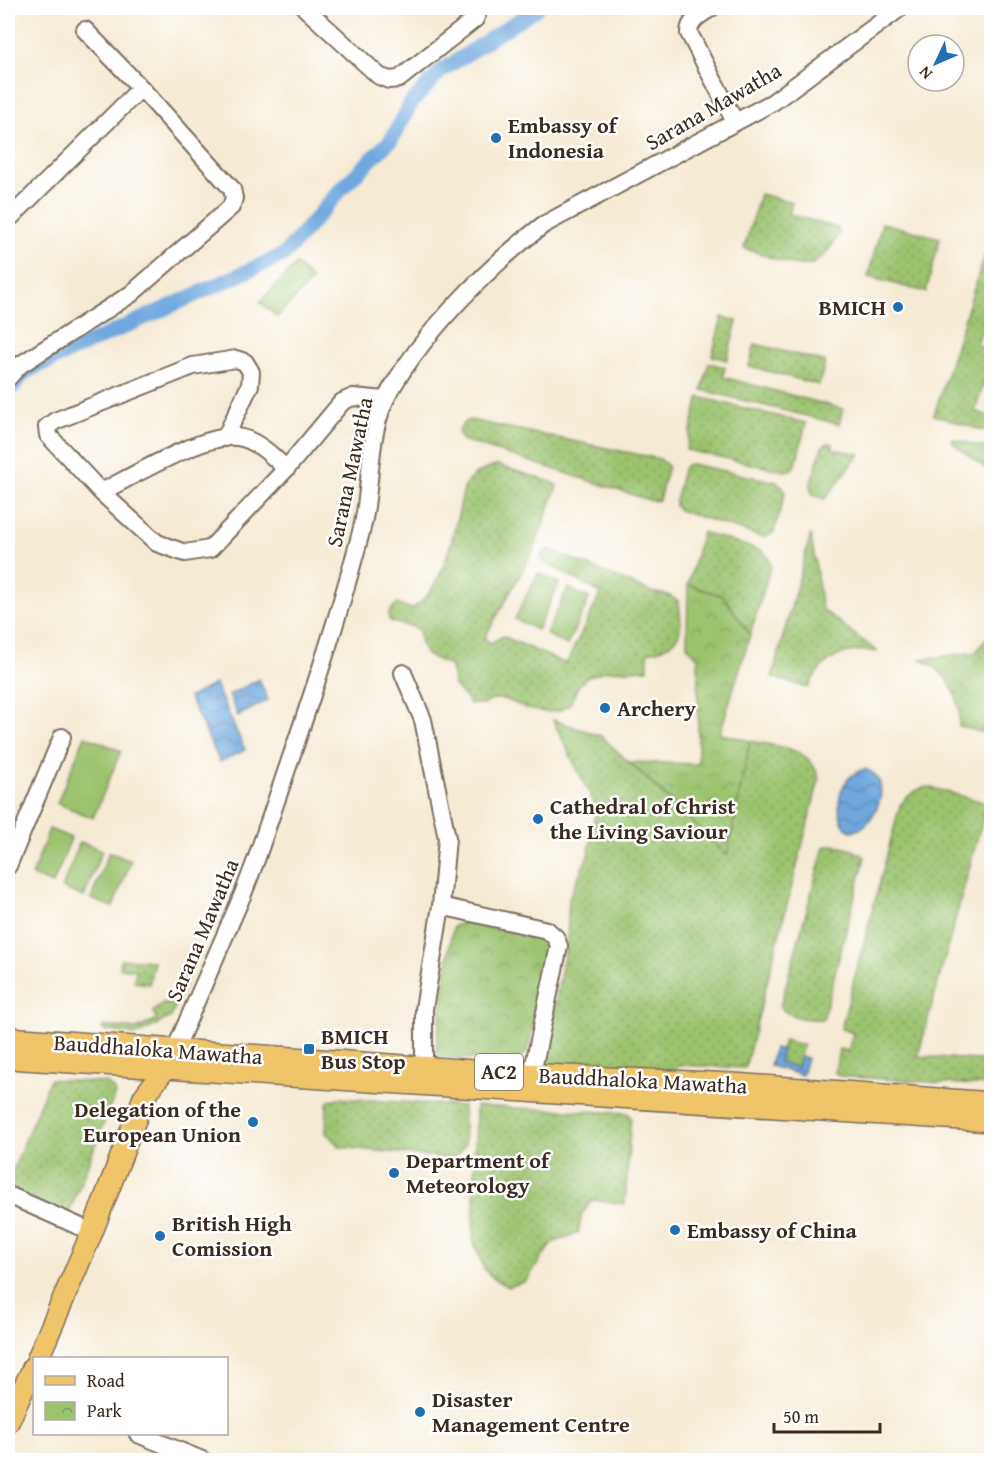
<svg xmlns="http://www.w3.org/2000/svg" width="999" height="1468" viewBox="0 0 999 1468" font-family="'Gentium Book Plus',serif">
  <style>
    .grass { fill: url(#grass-dots); stroke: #6b7646; stroke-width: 1.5 }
    .park { fill: url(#park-crowns); stroke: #6b7646; stroke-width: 1.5 }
    .pitch { fill: #9bc26d; stroke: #6b7646; stroke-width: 1.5 }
    .water { fill: url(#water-waves); stroke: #55697e; stroke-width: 1.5 }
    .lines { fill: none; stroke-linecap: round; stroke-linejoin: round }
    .canal { stroke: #6fa8de; stroke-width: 15 }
    .minor-casing { stroke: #7c6d5e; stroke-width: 20 }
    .major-casing { stroke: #7c6d5e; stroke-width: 24 }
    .minor { stroke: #fff; stroke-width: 16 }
    .major { stroke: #f0c469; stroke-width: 21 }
    .poi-dot { fill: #1f6fb2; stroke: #fff; stroke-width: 2 }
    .labels { text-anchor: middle; stroke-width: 5; stroke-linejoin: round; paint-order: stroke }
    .shield { fill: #fff; stroke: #766a62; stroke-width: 1.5 }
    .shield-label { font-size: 21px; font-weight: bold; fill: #3b2a1e }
    .street-label { font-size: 22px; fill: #3b2a1e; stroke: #fff }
    .poi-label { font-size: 22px; font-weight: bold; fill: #3b2a1e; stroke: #fff; text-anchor: start }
  </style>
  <defs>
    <pattern id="grass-dots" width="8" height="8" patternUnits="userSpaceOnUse" patternTransform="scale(1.5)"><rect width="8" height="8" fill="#9bc26d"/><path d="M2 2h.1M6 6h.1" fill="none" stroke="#809e59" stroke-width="1.8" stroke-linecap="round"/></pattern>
    <pattern id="park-crowns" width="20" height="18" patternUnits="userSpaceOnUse" patternTransform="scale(1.5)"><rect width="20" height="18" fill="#9bc26d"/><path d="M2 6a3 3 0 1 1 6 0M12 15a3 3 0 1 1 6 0" fill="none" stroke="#809e59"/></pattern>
    <pattern id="water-waves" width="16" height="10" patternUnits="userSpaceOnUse" patternTransform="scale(1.5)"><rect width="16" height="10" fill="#6fa8de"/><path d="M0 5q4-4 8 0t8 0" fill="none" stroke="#5c89b3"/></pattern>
  </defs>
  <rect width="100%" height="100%" fill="#fff"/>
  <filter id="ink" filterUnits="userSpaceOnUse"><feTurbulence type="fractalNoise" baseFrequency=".0167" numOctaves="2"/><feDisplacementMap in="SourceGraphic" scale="12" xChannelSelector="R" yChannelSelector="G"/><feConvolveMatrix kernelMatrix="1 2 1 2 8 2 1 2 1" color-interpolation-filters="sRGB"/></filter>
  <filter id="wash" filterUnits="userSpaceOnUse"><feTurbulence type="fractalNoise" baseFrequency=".008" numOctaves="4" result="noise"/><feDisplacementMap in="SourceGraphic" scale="24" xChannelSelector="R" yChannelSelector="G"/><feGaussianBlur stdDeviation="1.35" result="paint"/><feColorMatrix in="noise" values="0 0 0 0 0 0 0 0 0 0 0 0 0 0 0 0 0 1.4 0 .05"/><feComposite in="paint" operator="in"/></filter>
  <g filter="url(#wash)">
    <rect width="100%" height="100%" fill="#f5ead4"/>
    <path class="grass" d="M760 194 792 202 789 214 837 228 840 232C834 243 824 259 812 264 797 270 760 253 744 248Z
      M882 223 940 238 926 292 868 277Z
      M988 245 991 246V297L977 345 991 350V360L975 411 991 417V433L934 415Z
      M722 317 737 321 727 360 712 356Z
      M755 344 825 362 819 385 749 366Z
      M709 363 725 367 723 377 843 409 839 424 702 390Z
      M699 397 806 423 796 464 792 469 785 471 686 450Z
      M470 420 660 459 668 466 659 500 652 501 463 440 458 433C461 426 462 422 470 420Z
      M953 439 991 449V473L952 442Z
      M828 443 833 444V449L860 454 825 499C817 497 811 496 810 486L822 447Z
      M691 464 777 482 783 487 785 494 774 532 768 536 762 537 679 510 675 506V502L683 469 686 465Z
      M497 465 554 483 557 486 533 552 484 639 491 643 503 636 566 664 601 593 547 564 541 559 543 552 549 549 651 592 668 595 678 601C685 631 681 646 648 652V669L604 671 586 678 578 686 570 704 559 711 545 712 528 709 505 699H493L485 704H470L454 685 451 666 426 655 421 644 419 630C410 623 399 627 389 620V613L396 604 412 609C443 588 450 546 459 511 461 503 462 492 466 484 471 475 487 468 497 465Z
      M702 532 762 551 769 558 771 566 750 635 723 596 688 585Z
      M811 534 822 609 878 652C846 646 821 659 808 688L772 677Z
      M991 632 992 733 988 734 959 726C962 696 948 672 921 659L976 652Z
      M553 720 601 736 727 855 750 741C779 747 812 746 819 780L745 1068 679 1065 671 1077 543 1068 567 940 569 898 589 853 596 807Z
      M929 787 987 803 918 1056 991 1061V1086L851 1077 839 1076 835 1073 839 1049 848 1051 853 1033 841 1029 900 805C909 795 915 788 929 787Z
      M833 845 853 850 865 857 823 1019C808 1020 791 1019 780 1007L824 847Z
      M121 959 154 961 149 984 134 982 136 970 120 968Z
      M189 959 194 961 171 1017 137 1035 102 1030 103 1026 137 1029 157 1019 153 1012 162 1003 170 1005Z
      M784 1040 803 1045 797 1067 778 1062Z
      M50 1079 106 1083 113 1088 115 1094 68 1216 16 1192 13 1186 11 1175Z
      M337 1098 463 1106 465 1144 455 1159 340 1147 326 1133 327 1102Z
      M476 1106 627 1113 631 1117 625 1204 592 1200 582 1214 578 1233 552 1243 526 1281 509 1287 495 1280 484 1269 473 1240Z"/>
    <path class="park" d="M688 585 723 596 750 635 720 733 750 741 727 855 630 762 698 764V658L687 646Z
      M464 921 540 940 547 946 548 952 528 1050 522 1058 514 1062 442 1057 437 1053 436 1048 451 936 454 926Z"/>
    <path class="pitch" d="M296 264 312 280 277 317 260 302Z
      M538 573 559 583 537 630 515 619Z
      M568 588 589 598 567 645 546 634Z
      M85 736 121 751 93 818 57 803Z
      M49 829 71 838 53 884 32 876Z
      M80 842 102 850 84 897 62 888Z
      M109 852 131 861 113 907 91 899Z"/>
    <path class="water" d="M259 679 268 700 238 716 229 695Z
      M215 684 245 750 220 762 189 697Z
      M865 769C907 783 853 861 841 818 835 798 844 774 865 769Z
      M774 1048 782 1050 779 1062 797 1067 800 1056 807 1058 802 1075 770 1066Z"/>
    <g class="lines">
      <path class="canal" d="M8 392 25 372 285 254 341 189 391 140 412 102 441 71 537 8"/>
    </g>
  </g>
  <g filter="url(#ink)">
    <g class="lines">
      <defs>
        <path id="minor" d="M305 8 379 76 389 80 399 79 475 19 478 12 475 8
          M711 8C702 14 689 20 689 33L735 122
          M8 220 141 88
          M8 378 20 365 131 294 231 207 234 198 232 189 141 88 85 30
          M225 438 250 385 251 372 245 362 236 359 193 366 55 421 47 427 48 435 101 492 157 543 185 553 210 549 286 469 342 402 353 397 385 400
          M101 492C133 476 203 434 237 437 256 439 274 457 286 469
          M403 673 423 720 447 838 441 906 424 1009V1067
          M8 866 62 737
          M441 906 547 930 556 938 559 946 532 1074V1086
          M171 1059 243 894 256 860C293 750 333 641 362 528 373 484 366 431 390 391 424 332 489 266 543 225L773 102 900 8
          M8 1195 92 1232
          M138 1434 202 1460"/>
        <path id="major" d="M8 1038 503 1073 733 1084 992 1103
          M8 1058 992 1121
          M38 1358 92 1232 144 1097 166 1067
          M8 1422 34 1366"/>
      </defs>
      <use href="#minor" class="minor-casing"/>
      <use href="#major" class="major-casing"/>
      <use href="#minor" class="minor"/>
      <use href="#major" class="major"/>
    </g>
  </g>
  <g class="poi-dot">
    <circle cx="496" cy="138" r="6"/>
    <circle cx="898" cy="307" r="6"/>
    <circle cx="605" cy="708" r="6"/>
    <circle cx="538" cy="819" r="6"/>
    <rect x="303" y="1043" width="12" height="12" rx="3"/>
    <circle cx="253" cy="1122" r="6"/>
    <circle cx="394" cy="1173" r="6"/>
    <circle cx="675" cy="1230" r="6"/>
    <circle cx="160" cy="1236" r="6"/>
    <circle cx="420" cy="1412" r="6"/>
  </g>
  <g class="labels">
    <rect class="shield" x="475" y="1054" width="48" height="36" rx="4.5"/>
    <g class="shield-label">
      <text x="499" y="1079">AC2</text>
    </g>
    <g class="street-label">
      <text transform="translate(713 106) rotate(-30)" y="8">Sarana Mawatha</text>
      <text transform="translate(349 472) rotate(-78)" y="8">Sarana Mawatha</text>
      <text transform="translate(202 930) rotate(-67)" y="8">Sarana Mawatha</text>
      <text transform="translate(158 1049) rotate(4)" y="8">Bauddhaloka Mawatha</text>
      <text transform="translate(643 1080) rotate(3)" y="8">Bauddhaloka Mawatha</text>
    </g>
    <g class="poi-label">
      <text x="508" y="133">Embassy of<tspan x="508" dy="25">Indonesia</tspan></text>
      <text x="886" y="315" text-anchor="end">BMICH</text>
      <text x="617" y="716">Archery</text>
      <text x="550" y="814">Cathedral of Christ<tspan x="550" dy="25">the Living Saviour</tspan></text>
      <text x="321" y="1044">BMICH<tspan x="321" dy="25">Bus Stop</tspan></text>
      <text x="241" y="1117" text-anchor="end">Delegation of the<tspan x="241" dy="25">European Union</tspan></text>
      <text x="406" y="1168">Department of<tspan x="406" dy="25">Meteorology</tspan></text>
      <text x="172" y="1231">British High<tspan x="172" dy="25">Comission</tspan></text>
      <text x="687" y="1238">Embassy of China</text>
      <text x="432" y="1407">Disaster<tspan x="432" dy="25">Management Centre</tspan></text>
    </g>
  </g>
  <rect width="999" height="1468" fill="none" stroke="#fff" stroke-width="30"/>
  <rect x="33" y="1357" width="195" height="78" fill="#ffffff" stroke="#b1aaa5" stroke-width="1.5"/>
  <rect x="45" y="1376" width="30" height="9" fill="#f0c469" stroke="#b1aaa5" stroke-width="1.5"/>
  <text x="87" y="1387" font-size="18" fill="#3b2a1e">Road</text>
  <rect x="45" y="1402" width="30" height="18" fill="url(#park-crowns)" stroke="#b1aaa5" stroke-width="1.5"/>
  <text x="87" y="1417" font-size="18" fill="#3b2a1e">Park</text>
  <g transform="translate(936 63) rotate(226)"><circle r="28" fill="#ffffff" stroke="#b1aaa5" stroke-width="1.5"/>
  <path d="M0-4.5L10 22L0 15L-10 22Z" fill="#1f6fb2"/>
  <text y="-9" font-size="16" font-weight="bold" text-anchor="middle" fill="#3b2a1e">N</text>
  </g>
  <path d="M774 1423v9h106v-9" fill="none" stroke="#3b2a1e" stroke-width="3"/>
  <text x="783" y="1423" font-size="18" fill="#3b2a1e" stroke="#ffffff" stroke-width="4.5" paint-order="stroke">50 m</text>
</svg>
